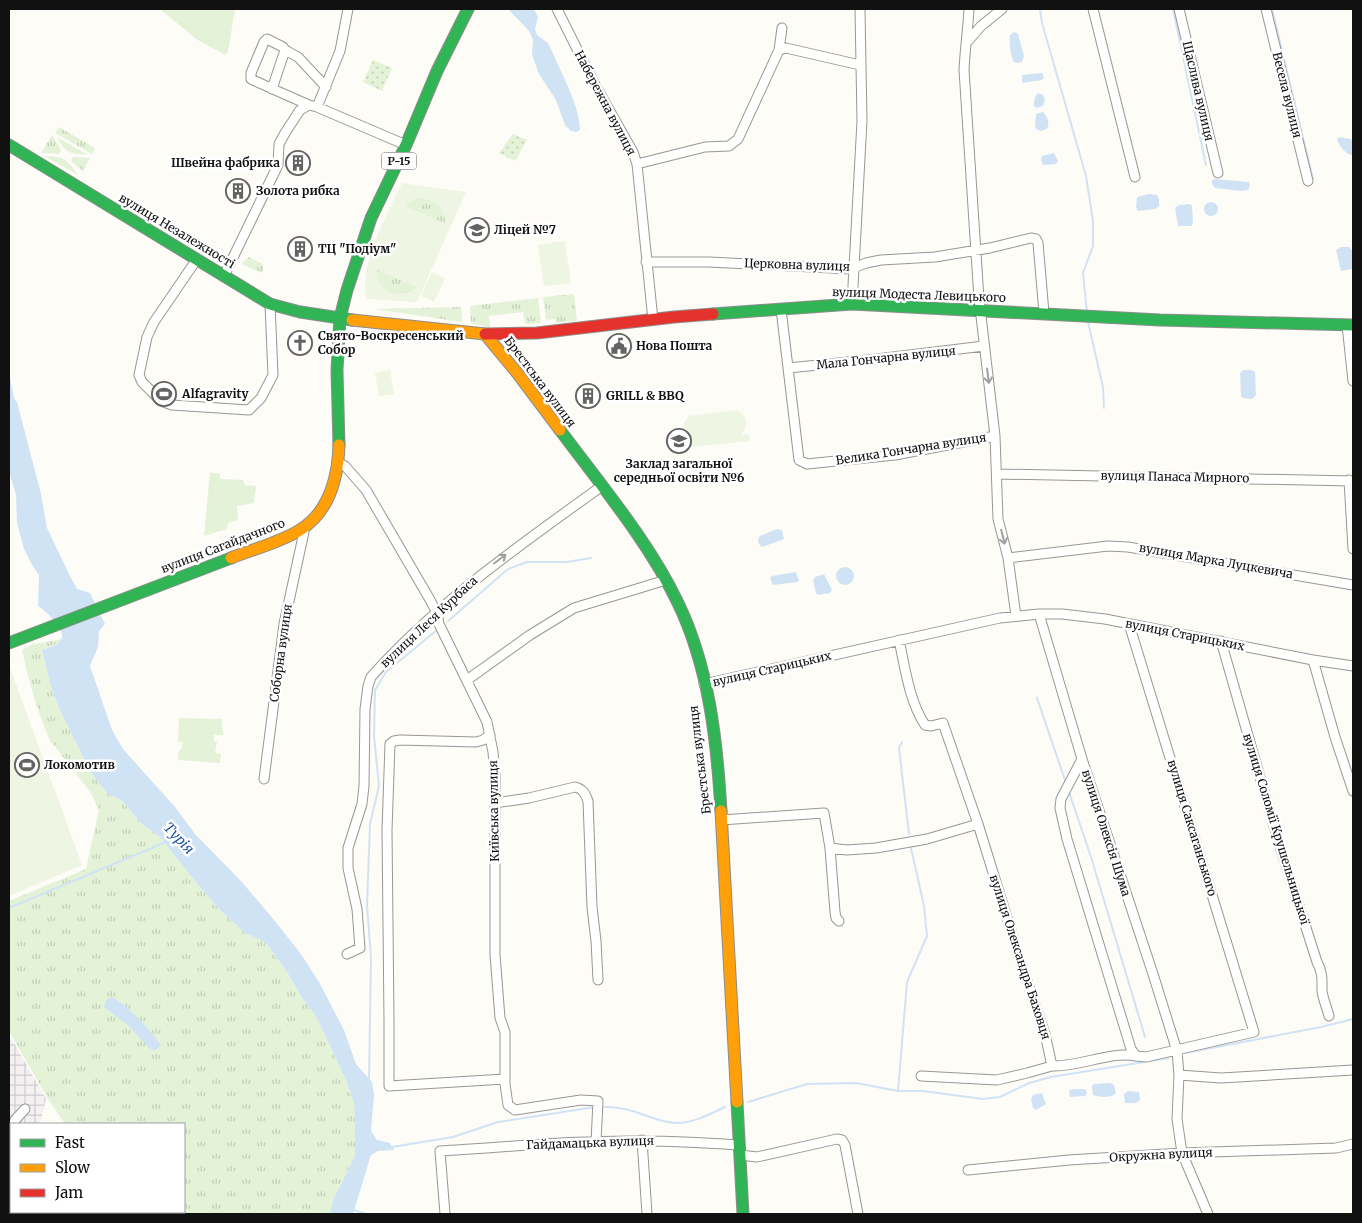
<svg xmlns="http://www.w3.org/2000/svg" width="1362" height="1223" viewBox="0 0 1362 1223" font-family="Merriweather,serif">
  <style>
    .industrial { fill: url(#industrial-grid) }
    .grass { fill: url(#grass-tufts) }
    .park { fill: url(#park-dots) }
    .garden { fill: #e4f2d8 }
    .pitch { fill: #eef5e2; fill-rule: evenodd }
    .water { fill: #d0e3f5 }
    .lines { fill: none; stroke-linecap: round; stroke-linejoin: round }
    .stream { stroke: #d0e3f5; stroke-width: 2 }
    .street-casing { stroke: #979795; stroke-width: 11 }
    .fast-casing { stroke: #8e8d8b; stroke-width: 13 }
    .slow-casing { stroke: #8e8d8b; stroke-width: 13 }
    .jam-casing { stroke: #8e8d8b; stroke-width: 13 }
    .street { stroke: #fffffe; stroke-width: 9 }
    .fast { stroke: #30b455; stroke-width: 11 }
    .slow { stroke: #ff9f0a; stroke-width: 11 }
    .jam { stroke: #e5322d; stroke-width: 11 }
    .oneway { stroke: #a0a09f }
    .labels { text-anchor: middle; stroke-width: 5; stroke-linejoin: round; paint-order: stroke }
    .shield { fill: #fff; stroke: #585858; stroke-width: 1 }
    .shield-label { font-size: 11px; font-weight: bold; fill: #111 }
    .street-label { font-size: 12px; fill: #111; stroke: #fff }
    .poi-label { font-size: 12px; font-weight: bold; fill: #111; stroke: #fff; text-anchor: start }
    .water-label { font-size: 14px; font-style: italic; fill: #1d569f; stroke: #fff }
  </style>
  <defs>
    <pattern id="industrial-grid" width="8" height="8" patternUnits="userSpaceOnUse" patternTransform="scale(1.25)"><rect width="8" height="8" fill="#f5f0f2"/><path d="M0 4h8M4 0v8" fill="none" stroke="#d1cdce"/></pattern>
    <pattern id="grass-tufts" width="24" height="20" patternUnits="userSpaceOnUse" patternTransform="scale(1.25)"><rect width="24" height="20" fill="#e4f2d8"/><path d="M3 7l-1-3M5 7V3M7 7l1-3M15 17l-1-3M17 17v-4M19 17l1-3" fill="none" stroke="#c3ceb8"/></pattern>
    <pattern id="park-dots" width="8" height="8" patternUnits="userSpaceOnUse" patternTransform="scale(1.25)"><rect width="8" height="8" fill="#e4f2d8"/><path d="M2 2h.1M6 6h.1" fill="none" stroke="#c3ceb8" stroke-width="1.8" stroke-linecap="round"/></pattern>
  </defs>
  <rect width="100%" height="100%" fill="#fdfcf7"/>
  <path class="industrial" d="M9 1034 46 1099 40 1124H11V1212H22L21 1214H9Z"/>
  <path class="grass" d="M59 127 95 148 92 154 55 133Z
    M52 135 61 150 59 154 41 153Z
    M57 137 88 155C70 154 65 153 57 137Z
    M44 156C63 156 67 159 78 175Z
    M73 157 90 158 83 171 71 161Z
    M418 198C434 197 446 207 446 224L404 206 410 201Z
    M249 257 263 264V273L241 264Z
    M376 269 418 287C400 302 376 294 376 269Z
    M574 294 577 321 556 323 555 319 546 320 543 297Z
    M538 298 541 323 525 324 523 312 489 316 490 328 471 323 470 306Z
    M461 307 462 322 374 309Z
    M62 639 60 642 42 650 51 687 59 708 91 773 108 794 121 800 142 824 160 837 199 886 220 910 245 933 265 942 287 972 301 996 317 1018 347 1081 354 1103 355 1122V1156L333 1200 330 1214H87L86 1212H184V1124H65L48 1099 9 1031V901L86 869 99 810 91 793 49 739 37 707 27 672 22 650 33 644Z"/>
  <path class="park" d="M373 60 392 68 382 91 363 82Z
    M513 134 527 140 515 161 499 153Z"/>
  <path class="garden" d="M160 9H235L228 52 225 55 196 39Z
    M210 472 220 474V479L243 480 245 485 256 486 254 503 237 506 238 520 228 523 227 529 204 536Z
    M179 718 222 719 223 735H214V741L217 742 215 753 221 754 220 763 178 760 179 750H181L183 742H178Z"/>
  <path class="pitch" d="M402 183 466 192 417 302 367 299C357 268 388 212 402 183ZM418 198C434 197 446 207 446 224L404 206 410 201ZM376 269 418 287V288C401 302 376 292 376 269Z
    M565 241 571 283 544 286 538 245Z
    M432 272 445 278 434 302 421 296Z
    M390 370 394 394 379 396 375 373Z
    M736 410C748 415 749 426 740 435L749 434 750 441 682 448 681 441 693 440C683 434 680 424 689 416Z
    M9 665 82 865 9 896Z"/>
  <path class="water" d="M508 9H534L538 17 535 29 537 35 548 43 552 51C562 76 579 103 580 130L576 132 571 131 565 125 556 100 539 74 532 55 533 40 529 31Z
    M1014 32 1018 34 1024 56 1022 62 1018 63 1014 62C1010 55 1009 42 1010 35Z
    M1042 73 1044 77 1042 80 1022 83V75Z
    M1038 93 1043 95 1045 100 1043 106 1036 108 1034 106C1034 101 1034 97 1038 93Z
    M1043 112C1048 118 1050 122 1047 129L1041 131 1036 129 1035 126 1036 114Z
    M1339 137 1351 139 1353 143V155C1346 155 1339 146 1337 139Z
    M1054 153 1058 161 1056 164 1043 165 1041 160 1042 156Z
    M1215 179 1249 182 1250 186 1248 190 1242 191 1215 188 1212 184V180Z
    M1149 194 1157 195 1159 199V206L1155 209 1138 211 1136 207 1137 197Z
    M1204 209a7 7 0 1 1 14 0a7 7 0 1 1-14 0Z
    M1190 204 1192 206 1193 223 1191 226H1178L1175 208 1179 205Z
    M1341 247H1349L1352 250V269L1341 271 1336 250Z
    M1243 370H1251L1255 372 1256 395 1252 399 1243 398 1241 396 1240 373Z
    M9 372 14 398 17 402 41 494 47 528 70 576 77 589 90 593 105 624 99 631 98 647 90 666 112 730 123 749 175 807 195 834 241 881 274 920 301 954 319 982 344 1030 356 1064 372 1082 374 1095 371 1131 377 1140 390 1143 394 1150 378 1151 371 1155 353 1214H330L333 1200 355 1156V1122L354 1103 347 1082 317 1018 301 996 287 972 265 942 245 933 220 910 199 886 160 837 142 824 121 800 108 794 91 773 59 708 51 687 42 650C47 648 56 646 60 641 69 632 46 611 38 606L39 575 32 565 24 549 17 523 16 495 9 472Z
    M777 529 782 530 784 539 762 547 759 544 758 539 760 536Z
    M836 576a9 9 0 1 1 18 0a9 9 0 1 1-18 0Z
    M796 572 799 581 797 582 773 585 770 578 772 576Z
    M824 574 832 590 830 593 818 595 816 593 813 580 815 577Z
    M112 997C129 1006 150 1030 161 1045L155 1051 149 1048 130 1027 104 1007 106 1000Z
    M1110 1083 1114 1085 1116 1093C1109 1099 1101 1097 1093 1095L1092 1086 1094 1084Z
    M1073 1089H1084L1086 1090 1087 1094 1085 1096 1070 1097 1069 1091Z
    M1128 1091 1139 1092 1140 1100 1136 1103H1125L1124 1094Z
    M1042 1093 1046 1104 1036 1110 1033 1108 1031 1099 1033 1095Z"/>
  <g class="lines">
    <path class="stream" d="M1040 9 1042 23 1086 176 1093 221V246L1083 273 1087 312
      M1173 9 1206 165
      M1272 9 1313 179
      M1088 322 1103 387 1104 408
      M448 621 508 569 527 562H567L591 558
      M1037 698 1066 783
      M902 742 899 748 909 834
      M1069 792 1091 857 1145 1037
      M9 908 166 842
      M1185 1053 1321 1027 1353 1019
      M369 1079 371 958 367 906 370 824 379 786 374 736 375 690 386 672 437 630
      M898 1091 907 982 927 936 924 906 911 848
      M748 1102 807 1084 856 1083 898 1091H923L983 1099 1000 1097 1029 1083 1051 1077 1169 1058
      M600 1107C616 1106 635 1111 650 1117 659 1120 667 1123 677 1123 694 1123 710 1114 725 1107
      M392 1147 453 1137 498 1122 595 1107
      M354 1210 366 1214"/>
    <defs>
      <path id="street" d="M557 9 595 85 633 152 637 164 653 320
        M969 9C968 29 965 49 964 70L979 299 995 436 998 519 1008 558 1016 616
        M1093 9 1135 177
        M1179 9 1218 173
        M1266 9 1308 181
        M968 41 981 26 1002 9
        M285 50 298 57 326 87
        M779 50 782 28
        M272 89 285 50 283 47 267 39 264 42 251 73V79C259 83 267 86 275 90L309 105
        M317 107 340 51 348 9
        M637 164 705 147 729 146 738 139 779 50 786 48 860 65
        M197 259 154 322 147 337 139 375 142 382 161 401 172 405 249 410 261 398 273 375 270 304
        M646 262H709L851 269 866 263 881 260 935 257 990 248 1031 238 1036 239 1038 243 1044 313
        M224 276 278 165 279 144 285 133 300 110 309 105 317 107 406 145
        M852 304 862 121 860 9
        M781 309 799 460 807 464 895 455 995 436
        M1347 325 1353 381
        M788 368 868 360 984 346
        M339 463 345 466 366 490 429 598 437 613 439 624 487 722 493 752 495 777V955L500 1018 505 1032V1084L508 1105 515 1110 581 1100 598 1101 596 1142
        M997 474 1353 481
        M1349 480 1353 549
        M1008 558 1108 546 1128 547 1353 585
        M1039 614 1082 759 1153 974 1177 1051 1179 1075 1177 1119 1182 1153 1208 1214
        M899 640C905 667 909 701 925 725L931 726 943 723 978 824 1022 966 1045 1034 1052 1066 1027 1073 997 1080 921 1076
        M1221 641 1278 840 1317 962C1323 973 1322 980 1322 991 1323 999 1327 1008 1329 1016
        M1313 660 1335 737 1353 791
        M467 680 530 635 574 608 666 580
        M704 684 1000 618 1039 614H1062L1105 619 1313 660 1353 666
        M490 735 483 740 476 742 400 740 394 741 390 744 387 830 389 1020V1086L505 1079
        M1082 759 1061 799 1060 808 1067 839 1131 1049 1136 1056 1146 1057 1254 1032 1129 624
        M264 779 284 624 304 532 302 529
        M495 803 529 798 575 787C583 789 585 793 588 801L592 907 596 941 598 980
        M721 820 824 813 830 848 847 850 876 848 927 839 978 824
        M830 848 835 912 836 918 839 921
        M347 954 360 948 357 909 348 868V848L362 804 364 786 365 709 368 686 371 677C439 601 520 545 602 486
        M1052 1066C1080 1067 1109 1051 1136 1056
        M1179 1075 1221 1078 1353 1070
        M14 1124 15 1120 25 1109
        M642 1140 647 1214
        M9 1144 11 1134
        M740 1155 757 1157 837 1139 842 1140 845 1145 858 1214
        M968 1170 1069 1160 1182 1153 1336 1148 1353 1144
        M445 1214 440 1151C508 1147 576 1140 643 1141 675 1141 707 1143 739 1145"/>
      <path id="fast" d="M9 145 270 304 300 312 340 318 337 370 339 445
        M713 314 852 304 1160 320 1353 325
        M352 320 340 318 347 290 371 218 406 145 437 71 468 9
        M560 430C600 484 649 542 678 603 709 667 717 741 721 811
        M9 643 231 558
        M737 1102 743 1214"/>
      <path id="slow" d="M352 320 485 334 518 374 560 430
        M231 558C253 549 279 543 300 530 329 512 338 478 339 445
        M721 811 737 1102"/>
      <path id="jam" d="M485 334 537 333 674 317 713 314"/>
    </defs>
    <use href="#street" class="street-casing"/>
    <use href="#fast" class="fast-casing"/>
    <use href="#slow" class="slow-casing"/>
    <use href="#jam" class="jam-casing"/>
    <use href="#street" class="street"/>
    <use href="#fast" class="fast"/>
    <use href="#slow" class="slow"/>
    <use href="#jam" class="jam"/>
  </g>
  <defs><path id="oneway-shaft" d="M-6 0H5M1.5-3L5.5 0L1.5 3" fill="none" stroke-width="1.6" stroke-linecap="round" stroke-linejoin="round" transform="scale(1.25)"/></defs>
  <g class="oneway">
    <use href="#oneway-shaft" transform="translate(988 376) rotate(83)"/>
    <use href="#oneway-shaft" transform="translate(1003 537) rotate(76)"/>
    <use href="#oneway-shaft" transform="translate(500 559) rotate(-37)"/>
  </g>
  <defs>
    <symbol id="building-ring" viewBox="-11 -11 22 22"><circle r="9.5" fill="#fff" stroke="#646362" stroke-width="1.5"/><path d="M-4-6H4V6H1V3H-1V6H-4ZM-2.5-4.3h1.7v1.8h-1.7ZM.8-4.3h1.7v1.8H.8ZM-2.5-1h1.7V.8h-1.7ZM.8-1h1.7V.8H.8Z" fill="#646362"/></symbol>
    <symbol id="school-ring" viewBox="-11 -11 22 22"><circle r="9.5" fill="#fff" stroke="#646362" stroke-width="1.5"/><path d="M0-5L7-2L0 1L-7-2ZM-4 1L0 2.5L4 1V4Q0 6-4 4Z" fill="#646362"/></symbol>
    <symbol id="church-ring" viewBox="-11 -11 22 22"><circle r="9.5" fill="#fff" stroke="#646362" stroke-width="1.5"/><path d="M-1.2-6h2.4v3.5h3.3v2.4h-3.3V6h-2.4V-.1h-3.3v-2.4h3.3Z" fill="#646362"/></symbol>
    <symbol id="civic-ring" viewBox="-11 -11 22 22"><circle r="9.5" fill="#fff" stroke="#646362" stroke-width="1.5"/><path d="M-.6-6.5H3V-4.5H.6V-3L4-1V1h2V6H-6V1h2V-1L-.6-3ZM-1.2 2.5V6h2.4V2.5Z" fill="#646362"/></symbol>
    <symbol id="stadium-ring" viewBox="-11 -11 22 22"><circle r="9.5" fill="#fff" stroke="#646362" stroke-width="1.5"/><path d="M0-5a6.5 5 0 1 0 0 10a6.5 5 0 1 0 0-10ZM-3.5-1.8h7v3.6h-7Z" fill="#646362"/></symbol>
  </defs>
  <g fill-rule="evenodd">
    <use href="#building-ring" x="284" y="149" width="28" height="28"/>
    <use href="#building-ring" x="224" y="177" width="28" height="28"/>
    <use href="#school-ring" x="463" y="216" width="28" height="28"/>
    <use href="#building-ring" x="286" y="235" width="28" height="28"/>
    <use href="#church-ring" x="286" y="329" width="28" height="28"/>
    <use href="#civic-ring" x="605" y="332" width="28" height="28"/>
    <use href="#stadium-ring" x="150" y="380" width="28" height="28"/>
    <use href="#building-ring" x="574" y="382" width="28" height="28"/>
    <use href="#school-ring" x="665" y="427" width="28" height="28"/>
    <use href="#stadium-ring" x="13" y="751" width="28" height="28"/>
  </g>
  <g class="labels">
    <rect class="shield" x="381.5" y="152.5" width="35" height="17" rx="4"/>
    <g class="shield-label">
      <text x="399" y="165">Р-15</text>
    </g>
    <g class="street-label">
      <text transform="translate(1198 91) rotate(77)" y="4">Щаслива вулиця</text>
      <text transform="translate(1287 95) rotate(76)" y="4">Весела вулиця</text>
      <text transform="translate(605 103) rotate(62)" y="4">Набережна вулиця</text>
      <text transform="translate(177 231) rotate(31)" y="4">вулиця Незалежності</text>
      <text transform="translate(797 265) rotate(2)" y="4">Церковна вулиця</text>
      <text transform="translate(919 295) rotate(2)" y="4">вулиця Модеста Левицького</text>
      <text transform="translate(886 358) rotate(-6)" y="4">Мала Гончарна вулиця</text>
      <text transform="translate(540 382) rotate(53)" y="4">Брестська вулиця</text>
      <text transform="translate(911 449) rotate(-9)" y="4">Велика Гончарна вулиця</text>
      <text transform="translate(1175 477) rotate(1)" y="4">вулиця Панаса Мирного</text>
      <text transform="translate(223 546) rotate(-21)" y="4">вулиця Сагайдачного</text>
      <text transform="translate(1216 561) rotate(10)" y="4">вулиця Марка Луцкевича</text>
      <text transform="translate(429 622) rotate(-43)" y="4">вулиця Леся Курбаса</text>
      <text transform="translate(1185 635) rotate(11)" y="4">вулиця Старицьких</text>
      <text transform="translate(281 653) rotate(-82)" y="4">Соборна вулиця</text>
      <text transform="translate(772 669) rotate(-13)" y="4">вулиця Старицьких</text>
      <text transform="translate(700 760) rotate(-97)" y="4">Брестська вулиця</text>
      <text transform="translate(494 811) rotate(-91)" y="4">Київська вулиця</text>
      <text transform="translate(1192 828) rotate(73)" y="4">вулиця Саксаганського</text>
      <text transform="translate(1276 829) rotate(73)" y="4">вулиця Соломії Крушельницької</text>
      <text transform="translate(1106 833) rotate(72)" y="4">вулиця Олексія Шума</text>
      <text transform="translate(1020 957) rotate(72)" y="4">вулиця Олександра Баховця</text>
      <text transform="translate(590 1143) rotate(-2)" y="4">Гайдамацька вулиця</text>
      <text transform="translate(1161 1155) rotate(-3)" y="4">Окружна вулиця</text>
    </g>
    <g class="poi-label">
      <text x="280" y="167" text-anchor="end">Швейна фабрика</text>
      <text x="256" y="195">Золота рибка</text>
      <text x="494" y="234">Ліцей №7</text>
      <text x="318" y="253">ТЦ "Подіум"</text>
      <text x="318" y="340">Свято-Воскресенський<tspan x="318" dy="14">Собор</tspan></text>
      <text x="636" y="350">Нова Пошта</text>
      <text x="182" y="398">Alfagravity</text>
      <text x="606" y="400">GRILL &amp; BBQ</text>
      <text x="679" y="468" text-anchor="middle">Заклад загальної<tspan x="679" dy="14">середньої освіти №6</tspan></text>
      <text x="44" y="769">Локомотив</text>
    </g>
    <g class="water-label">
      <text transform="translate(179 838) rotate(47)" y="5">Турія</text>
    </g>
  </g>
  <rect width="1362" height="1223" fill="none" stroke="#111111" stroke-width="20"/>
  <rect x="10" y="1123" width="175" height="90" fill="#ffffff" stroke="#a0a0a0"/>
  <rect x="20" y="1139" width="25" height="8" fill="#30b455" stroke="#a0a0a0"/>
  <text x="55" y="1148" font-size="15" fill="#111111">Fast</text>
  <rect x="20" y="1164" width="25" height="8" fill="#ff9f0a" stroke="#a0a0a0"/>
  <text x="55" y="1173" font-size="15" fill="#111111">Slow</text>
  <rect x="20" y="1189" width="25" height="8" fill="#e5322d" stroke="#a0a0a0"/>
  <text x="55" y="1198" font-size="15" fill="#111111">Jam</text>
</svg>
